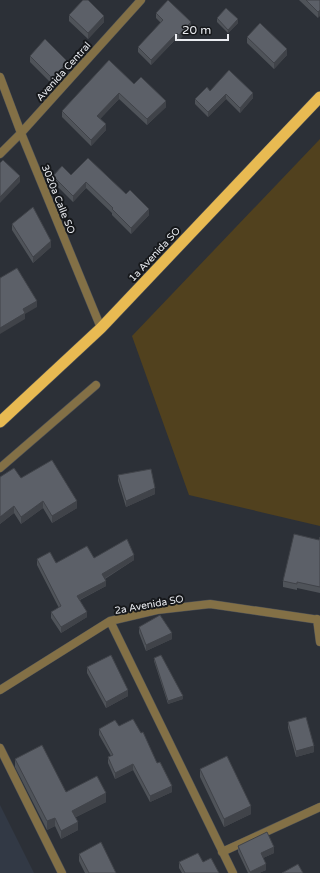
<svg xmlns="http://www.w3.org/2000/svg" width="320" height="873" viewBox="0 0 320 873" font-family="'Varela Round',sans-serif">
  <style>
    .built { fill: #323945 }
    .green { fill: #51411e }
    .lines { fill: none; stroke-linecap: round; stroke-linejoin: round }
    .minor-casing { stroke: #4a4e55; stroke-width: 9 }
    .trunk-casing { stroke: #4a4e55; stroke-width: 12 }
    .minor { stroke: #837046; stroke-width: 8 }
    .trunk { stroke: #e8ba52; stroke-width: 11 }
    .wall { fill: #4f5359 }
    .shaded-wall { fill: #404349 }
    .building { fill: #5c6068; stroke: #404349 }
    .labels { text-anchor: middle; stroke-width: 4; stroke-linejoin: round; paint-order: stroke }
    .street-label { font-size: 10px; fill: #eaecf1; stroke: #16181b }
  </style>
  <rect width="100%" height="100%" fill="#2c3037"/>
  <path class="built" d="M0 805 34 873H0Z"/>
  <path class="green" d="M320 139V526L189 495 132 336Z"/>
  <g class="lines">
    <defs>
      <path id="minor" d="M0 77 21 133 101 328
        M0 154 21 133 141 0
        M0 468 96 385
        M317 619 320 642
        M110 621 233 873
        M0 690 110 621 157 610 210 604 320 620
        M0 748 62 873
        M222 852 320 807"/>
      <path id="trunk" d="M0 422 101 328 320 97"/>
    </defs>
    <use href="#minor" class="minor-casing"/>
    <use href="#trunk" class="trunk-casing"/>
    <use href="#minor" class="minor"/>
    <use href="#trunk" class="trunk"/>
  </g>
  <path class="wall" d="M299 0H320L318 18Z
    M156 13 191 27 179 40 177 38 151 65 138 52V47L161 23 156 18Z
    M69 15 104 22 88 39 69 21Z
    M217 18 238 23 228 33 217 22Z
    M247 37 287 55 274 69 247 43Z
    M30 56 68 68 52 84 30 62Z
    M134 84 166 107 147 125 119 99 100 119 106 130 91 146 62 117V111Z
    M210 91 253 98 240 113 226 99 208 117 195 104V99Z
    M71 175 126 194 149 215 131 234 112 215V213L86 188 73 202 53 182V176Z
    M12 224 51 247 33 263 12 230Z
    M118 475 155 494 126 507 118 481Z
    M0 477 21 478 77 508 52 523 43 508 21 524 14 513 0 524Z
    M320 537V593L297 588V590L283 587V581L319 540Z
    M94 558 134 560 105 579 106 586 80 600 87 617 61 633 51 618V612L59 608 37 565V559L56 563Z
    M139 627 172 639 146 651 139 633Z
    M154 658 183 699 168 704 154 661Z
    M87 667 128 696 106 708 87 673Z
    M288 722 314 752 296 757 288 728Z
    M119 726 157 763 172 792 150 802 133 770 115 779 108 763V757L111 756 99 735V729Z
    M15 759 66 792 106 802 76 817 78 830 61 839 55 826 47 830 15 767Z
    M200 769 251 814 224 827 200 777Z
    M238 846 274 853 263 858 266 870 259 873H248L238 852Z
    M79 854 116 873H85L79 861Z
    M179 862H203L219 873H182L179 868Z"/>
  <path class="shaded-wall" d="M320 10V16L318 18V12Z
    M104 16V22L88 39V33Z
    M238 19V23L228 33V30Z
    M191 22V27L179 40V35Z
    M177 33V38L151 65V60Z
    M287 49V55L274 69V63Z
    M68 62V68L52 84V78Z
    M119 93V99L97 122V116Z
    M253 93V98L240 113V108Z
    M226 94V99L208 117V112Z
    M166 101V107L147 125V119Z
    M106 124V130L91 146V140Z
    M20 176V182L0 203V197Z
    M86 182V188L73 202V196Z
    M149 209V215L131 234V228Z
    M51 241V247L33 263V257Z
    M37 301V307L25 314V319L0 334V328L23 309Z
    M155 488V494L126 507V501Z
    M43 501V508L21 524V517Z
    M77 501V508L52 523V516Z
    M14 506V513L0 524V517Z
    M134 555V560L102 580V574Z
    M106 581V586L77 601V596Z
    M87 612V617L61 633V627Z
    M172 633V639L146 651V645Z
    M128 690V696L106 708V702Z
    M183 696V699L168 704V701Z
    M314 746V752L296 757V751Z
    M133 764V770L115 779V773Z
    M172 786V792L150 802V796Z
    M106 793V802L72 819V811Z
    M251 806V814L224 827V819Z
    M55 818V826L47 830V821Z
    M78 822V830L61 839V831Z
    M274 847V853L261 859V853Z
    M266 864V870L259 873H250V872Z"/>
  <path class="building" d="M83 0H88L104 16 88 33 69 15Z
    M168 0 191 22 179 35 177 33 151 60 138 47 163 20 156 13Z
    M306 0H320V10L318 12Z
    M226 8 238 19 228 30 217 18Z
    M260 23 287 49 274 63 247 37Z
    M45 39 68 62 52 78 30 56Z
    M109 60 134 84 141 77 166 101 147 119 119 93 97 116 106 124 91 140 62 111Z
    M229 70 253 93 240 108 226 94 208 112 195 99 207 87 210 91Z
    M88 158 126 194 130 190 149 209 131 228 112 209 113 208 86 182 73 196 53 176 62 166 71 175Z
    M3 160 20 176 0 197V163Z
    M33 207 51 241 33 257 12 224Z
    M17 268 37 301 23 309 25 313 0 328V278Z
    M52 460 77 501 52 516 43 501 21 517 14 506 0 517V477L14 468 21 478Z
    M151 469 155 488 126 501 118 475Z
    M294 534 319 540 320 537V587L297 582V584L283 581Z
    M127 539 134 555 102 574 106 581 77 596 87 612 61 627 51 612 61 606 37 559 50 552 56 563 87 546 94 558Z
    M160 615 172 633 146 645 139 627Z
    M111 655 128 690 106 702 87 667Z
    M161 655 183 696 168 701 154 658Z
    M306 717 314 746 296 751 288 722Z
    M133 719 141 733 143 732 157 763 160 762 172 786 150 796 133 764 115 773 108 757 113 755 99 729 115 720 119 726Z
    M42 745 66 792 97 776 106 793 72 811 78 822 61 831 55 818 47 821 15 759Z
    M227 756 251 806 224 819 200 769Z
    M267 832 274 847 261 853 266 864 250 872 238 846Z
    M101 842 116 873H89L79 854Z
    M198 853 203 862 211 858 219 873H185L179 862Z
    M298 864 303 873H282Z"/>
  <g class="labels">
    <g class="street-label">
      <text transform="translate(63 71) rotate(-48)" y="4">Avenida Central</text>
      <text transform="translate(59 199) rotate(68)" y="4">3020a Calle SO</text>
      <text transform="translate(154 254) rotate(-47)" y="4">1a Avenida SO</text>
      <text transform="translate(149 604) rotate(-10)" y="4">2a Avenida SO</text>
    </g>
  </g>
  <path d="M176 34v6h52v-6" fill="none" stroke="#eaecf1" stroke-width="2"/>
  <text x="182" y="34" font-size="12" fill="#eaecf1" stroke="#16181b" stroke-width="3" paint-order="stroke">20 m</text>
</svg>
